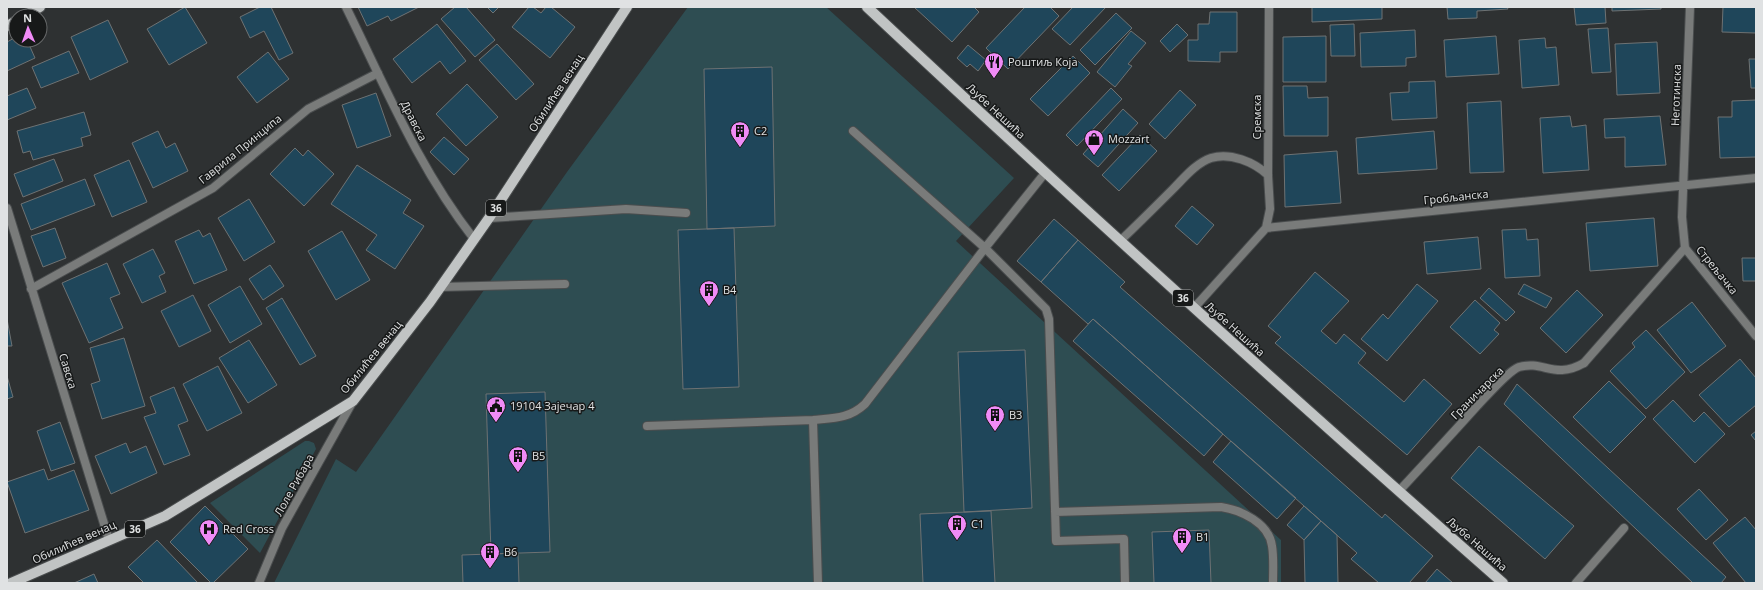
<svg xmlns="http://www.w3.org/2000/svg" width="1763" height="590" viewBox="0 0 1763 590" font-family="'Open Sans',sans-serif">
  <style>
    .green { fill: #2e4d52 }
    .building { fill: #1f465a; stroke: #6e7273 }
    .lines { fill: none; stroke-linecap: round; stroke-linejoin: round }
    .service-casing { stroke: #4a4d4e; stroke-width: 10 }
    .minor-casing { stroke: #4a4d4e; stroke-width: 10 }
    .primary-casing { stroke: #4a4d4e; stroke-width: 12 }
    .service { stroke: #797b7a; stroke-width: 8 }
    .minor { stroke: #797b7a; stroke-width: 8 }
    .primary { stroke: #c1c4c4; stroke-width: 10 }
    .labels { text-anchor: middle; stroke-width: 3; stroke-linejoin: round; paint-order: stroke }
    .shield { fill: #171919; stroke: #a4a6a6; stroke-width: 1 }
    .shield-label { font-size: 10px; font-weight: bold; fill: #e0e2e3 }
    .poi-label { font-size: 11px; fill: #e0e2e3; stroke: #171919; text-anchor: start }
    .street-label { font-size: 11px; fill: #e0e2e3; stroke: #171919 }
  </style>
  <rect width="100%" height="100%" fill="#2e3132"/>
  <path class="green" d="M688 7H826L1014 178 956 241 1281 540V583H274L336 459 356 472 567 172Z
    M305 441H309L314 443 316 449 260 553 210 503Z"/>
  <path class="building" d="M185 7 207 43 169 65 147 29Z
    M260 7H271L293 53 279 60 264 31 250 38 240 17Z
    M358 7H419L391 21 388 16 367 26Z
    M455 7H466L495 40 475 57 441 19Z
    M487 7H499L493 13Z
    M529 7H533L541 13 546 7H551L575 27 550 58 512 27Z
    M914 7H974L979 12 952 42Z
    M1025 7H1050L1059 16 1008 69 986 48Z
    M1073 7H1106L1070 45 1052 29Z
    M1312 7H1382V19L1312 22Z
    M1447 7H1507L1508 9 1477 11V18L1448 19Z
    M1574 7H1605L1606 23 1576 25Z
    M1612 7H1661V9L1612 11Z
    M1723 7H1756V33L1722 32Z
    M1210 12H1237V52H1220V62L1188 61V40H1198V24H1209Z
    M1116 13 1132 28 1095 65 1080 50Z
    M108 20 128 62 90 80 71 37Z
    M437 24 466 61 450 74 440 61 412 83 393 59Z
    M1177 24 1188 35 1170 52 1160 41Z
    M1354 24 1355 56H1331L1330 25Z
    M1608 28 1611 72 1592 73 1588 29Z
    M1415 30 1416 57 1406 58V66L1361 67 1360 33Z
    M1131 31 1146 43 1128 64 1132 66 1115 87 1097 72Z
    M1326 36V82H1283V37Z
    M1496 36 1499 74 1446 77 1444 40Z
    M16 37V40H27L35 58 7 71V42Z
    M1545 38 1546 48 1556 47 1559 85 1522 88 1519 40Z
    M1657 42 1660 93 1617 95 1615 44Z
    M497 44 534 84 516 100 479 60Z
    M968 45 986 60 978 71 970 64 967 67 957 58Z
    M69 51 79 73 41 88 32 67Z
    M268 52 289 79 257 103 237 77Z
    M1073 56 1090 73 1048 116 1030 99Z
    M1749 59H1756V88H1751Z
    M772 67 775 226 707 229 704 69Z
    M1435 81 1437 118 1392 120 1390 93 1409 92V82Z
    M467 84 498 117 466 146 436 114Z
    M1283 86H1307L1308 98 1328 97V136H1284Z
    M27 88 36 108 7 120V96Z
    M1111 88 1122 99 1077 146 1066 135Z
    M1180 90 1196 105 1165 139 1149 124Z
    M376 93 391 136 357 148 342 105Z
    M1756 100V157L1720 158 1718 117H1732V101Z
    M1501 101 1504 172 1470 173 1467 103Z
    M1123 109 1138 123 1098 167 1083 154Z
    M84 112 91 135 81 138 83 146 33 160 30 151 23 153 17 131Z
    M1570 116 1572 127 1586 125 1589 170 1543 173 1540 118Z
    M1660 116 1666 165 1625 167V137L1605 138 1604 119Z
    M158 131 166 148 175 143 188 171 153 188 132 143Z
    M1434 131 1437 169 1358 174 1356 138Z
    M1140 135 1157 151 1119 191 1102 175Z
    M444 137 469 159 454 175 430 152Z
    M295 148 303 156 308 150 334 174 304 206 270 174Z
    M1337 151 1341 203 1285 207 1284 155Z
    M54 159 63 181 23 197 14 174Z
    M129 160 147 202 112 217 94 175Z
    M357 165 411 200 403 213 424 226 395 269 366 250 377 235 331 204Z
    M85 179 95 205 31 230 21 204Z
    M249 199 275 242 244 261 218 218Z
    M1192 206 1214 225 1197 245 1175 226Z
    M1654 218 1658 266 1590 271 1586 223Z
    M1054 219 1078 240 1041 282 1017 261Z
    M55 228 66 258 43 267 31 236Z
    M734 228 739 387 683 389 678 230Z
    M1526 229 1527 240 1538 239 1540 276 1505 278 1502 230Z
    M199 230 203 237 210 233 227 270 194 284 175 241Z
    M342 231 370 280 336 300 308 251Z
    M1478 237 1481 269 1427 274 1424 242Z
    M1078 240 1125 282 1120 287 1382 518 1385 514 1433 556 1409 583H1379L1351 559 1357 553 1321 521 1093 319 1088 324 1041 282Z
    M153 249 165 273 159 276 166 292 142 303 123 264Z
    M1742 258H1756V281H1743Z
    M107 263 120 294 110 298 123 328 89 343 62 283Z
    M270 265 284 286 263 300 249 279Z
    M1315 272 1349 301 1321 331 1336 344 1344 334 1366 353 1358 363 1404 402 1424 379 1452 404 1407 455 1275 343 1281 337 1268 326Z
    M1417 284 1438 301 1387 361 1361 339 1383 314 1388 319Z
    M1524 284 1552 298 1546 308 1518 294Z
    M240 286 262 324 230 343 208 305Z
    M1489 288 1515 312 1506 321 1480 298Z
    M1577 290 1603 315 1566 353 1540 328Z
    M193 295 211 331 179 347 161 311Z
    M282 298 316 356 300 365 266 308Z
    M1475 300 1500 323 1494 330 1499 334 1480 354 1450 327Z
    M1692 302 1726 346 1691 373 1657 330Z
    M7 319 12 346H7Z
    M1093 319 1223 434 1204 456 1073 341Z
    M1646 330 1685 372 1646 409 1610 371 1635 347 1632 343Z
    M124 338 145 406 102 419 91 384 100 381 90 348Z
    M249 340 277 385 248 403 219 358Z
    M1025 350 1032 508 964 512 958 352Z
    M1740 359 1756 378V405L1729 427 1699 395Z
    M218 366 242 413 207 431 183 384Z
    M7 376 13 397 7 399Z
    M1609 381 1646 417 1610 453 1573 417Z
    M1517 384 1726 577 1721 583H1693L1504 404Z
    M174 387 188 421 178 425 190 455 164 465 144 417 156 413 150 397Z
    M545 392 550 552 491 554 486 394Z
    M1673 400 1694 422 1704 412 1725 434 1695 463 1653 419Z
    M60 422 75 463 51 471 37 431Z
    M1756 431V441L1751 435Z
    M1231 441 1296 498 1277 519 1213 462Z
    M126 443 130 453 146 446 157 473 111 494 95 456Z
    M1479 446 1574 526 1545 559 1451 478Z
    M44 469 48 480 74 470 89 510 25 533 7 482Z
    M1699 489 1728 520 1706 540 1677 509Z
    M205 506 248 549 213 583H211L170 542Z
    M1304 506 1321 521 1304 540 1287 525Z
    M991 511 995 583H923L920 514Z
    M1745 517 1756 530V583H1746L1713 543Z
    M1321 521 1337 535 1338 583H1305L1304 540Z
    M1209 530 1211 583H1154L1152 532Z
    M157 540 198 583H144L128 567Z
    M518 553 519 583H463L462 555Z
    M1437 569 1453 583H1425Z
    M94 574 98 583H74Z"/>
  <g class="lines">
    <defs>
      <path id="service" d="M853 131 985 248 1046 309 1049 319 1056 541 1124 539 1125 583
        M489 218 626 209 686 213
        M440 287 565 284
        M813 420 818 583
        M647 426 813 420C833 418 849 419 865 404L985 248 1045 173
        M1399 491C1425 463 1451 435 1477 406 1486 397 1508 371 1519 367 1544 360 1554 380 1584 363
        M1055 512 1221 507C1241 510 1269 523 1272 546 1274 558 1273 571 1273 583
        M1576 583 1624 528"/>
      <path id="minor" d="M346 7C385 86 419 169 474 239
        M1690 7 1682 217 1685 248 1756 336
        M7 208 109 540
        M1266 228 1270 209 1268 175 1269 7
        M1120 241C1138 224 1155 207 1173 189 1184 178 1196 163 1211 158 1230 152 1254 162 1268 175
        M31 289 213 188 308 109 378 73
        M1194 308 1266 228 1756 178
        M1584 363 1685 248
        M259 583 282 528 353 401"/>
      <path id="primary" d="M867 7C1076 203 1288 394 1503 583
        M24 16 40 7
        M7 26 16 21
        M11 583 165 516 353 401 430 302 489 218 627 7"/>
    </defs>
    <use href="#service" class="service-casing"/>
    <use href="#minor" class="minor-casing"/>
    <use href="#primary" class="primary-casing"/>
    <use href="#service" class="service"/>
    <use href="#minor" class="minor"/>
    <use href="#primary" class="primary"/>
  </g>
  <defs>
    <symbol id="restaurant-pin" viewBox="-11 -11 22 30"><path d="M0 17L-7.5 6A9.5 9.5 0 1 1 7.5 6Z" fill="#f08bf6" stroke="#171919"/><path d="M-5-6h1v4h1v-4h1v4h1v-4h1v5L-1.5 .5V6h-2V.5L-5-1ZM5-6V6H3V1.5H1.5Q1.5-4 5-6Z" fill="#111"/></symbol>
    <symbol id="building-pin" viewBox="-11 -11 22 30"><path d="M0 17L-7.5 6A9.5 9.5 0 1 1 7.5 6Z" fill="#f08bf6" stroke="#171919"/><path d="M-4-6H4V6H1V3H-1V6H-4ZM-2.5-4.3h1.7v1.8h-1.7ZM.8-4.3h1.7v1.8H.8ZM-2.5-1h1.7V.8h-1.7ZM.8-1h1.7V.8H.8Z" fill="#111"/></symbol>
    <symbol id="shop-pin" viewBox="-11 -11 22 30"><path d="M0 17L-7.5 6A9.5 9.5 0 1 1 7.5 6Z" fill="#f08bf6" stroke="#171919"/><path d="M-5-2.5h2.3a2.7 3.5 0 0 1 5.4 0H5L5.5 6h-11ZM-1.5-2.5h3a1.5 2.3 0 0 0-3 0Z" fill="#111"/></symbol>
    <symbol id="civic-pin" viewBox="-11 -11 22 30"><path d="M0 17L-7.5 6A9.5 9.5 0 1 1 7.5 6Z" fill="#f08bf6" stroke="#171919"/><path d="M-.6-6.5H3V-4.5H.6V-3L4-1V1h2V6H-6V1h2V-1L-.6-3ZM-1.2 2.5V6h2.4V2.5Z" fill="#111"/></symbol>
    <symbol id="hospital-pin" viewBox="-11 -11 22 30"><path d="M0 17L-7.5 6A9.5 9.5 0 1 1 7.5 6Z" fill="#f08bf6" stroke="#171919"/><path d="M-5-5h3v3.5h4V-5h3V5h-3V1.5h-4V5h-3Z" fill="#111"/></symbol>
  </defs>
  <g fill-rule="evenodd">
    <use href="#restaurant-pin" x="983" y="51" width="22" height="30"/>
    <use href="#building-pin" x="729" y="120" width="22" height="30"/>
    <use href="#shop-pin" x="1083" y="128" width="22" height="30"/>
    <use href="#building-pin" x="698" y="279" width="22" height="30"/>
    <use href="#civic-pin" x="485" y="395" width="22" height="30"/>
    <use href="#building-pin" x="984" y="404" width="22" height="30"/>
    <use href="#building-pin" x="507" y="445" width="22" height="30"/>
    <use href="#building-pin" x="946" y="513" width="22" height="30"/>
    <use href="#hospital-pin" x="198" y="518" width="22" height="30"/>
    <use href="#building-pin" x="1171" y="526" width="22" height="30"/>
    <use href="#building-pin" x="479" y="541" width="22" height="30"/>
  </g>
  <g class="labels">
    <g class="shield">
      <rect x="486" y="200" width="20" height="16" rx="3"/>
      <rect x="1173" y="290" width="20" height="16" rx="3"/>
      <rect x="125" y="521" width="20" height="16" rx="3"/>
    </g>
    <g class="shield-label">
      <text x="496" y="212">36</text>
      <text x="1183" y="302">36</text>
      <text x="135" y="533">36</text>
    </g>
    <g class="poi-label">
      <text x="1008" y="66">Роштиљ Која</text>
      <text x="754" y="135">C2</text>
      <text x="1108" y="143">Mozzart</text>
      <text x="723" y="294">B4</text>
      <text x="510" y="410">19104 Зајечар 4</text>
      <text x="1009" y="419">B3</text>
      <text x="532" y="460">B5</text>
      <text x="971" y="528">C1</text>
      <text x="223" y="533">Red Cross</text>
      <text x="1196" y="541">B1</text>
      <text x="504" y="556">B6</text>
    </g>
    <g class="street-label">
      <text transform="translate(556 93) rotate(-57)" y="4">Обилићев венац</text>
      <text transform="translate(1676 95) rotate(-88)" y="4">Неготинска</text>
      <text transform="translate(996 111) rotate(43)" y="4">Љубе Нешића</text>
      <text transform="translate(1257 117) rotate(-90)" y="4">Сремска</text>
      <text transform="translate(414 121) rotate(63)" y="4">Дравска</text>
      <text transform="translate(240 149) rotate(-39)" y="4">Гаврила Принципа</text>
      <text transform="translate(1456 197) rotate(-6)" y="4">Гробљанска</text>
      <text transform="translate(1717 270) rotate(51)" y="4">Стрељачка</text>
      <text transform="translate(1235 329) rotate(42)" y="4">Љубе Нешића</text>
      <text transform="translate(371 357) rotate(-51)" y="4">Обилићев венац</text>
      <text transform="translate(68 371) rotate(73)" y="4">Савска</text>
      <text transform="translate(1477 393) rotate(-45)" y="4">Граничарска</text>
      <text transform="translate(294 485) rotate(-61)" y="4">Лоле Рибара</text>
      <text transform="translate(74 542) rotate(-24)" y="4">Обилићев венац</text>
      <text transform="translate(1477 544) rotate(41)" y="4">Љубе Нешића</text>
    </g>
  </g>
  <rect width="1763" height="590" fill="none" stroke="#e0e2e3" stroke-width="16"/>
  <g transform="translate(28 28) rotate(358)"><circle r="19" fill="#171919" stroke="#67696a"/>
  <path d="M0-3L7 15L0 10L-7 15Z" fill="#f08bf6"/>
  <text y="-6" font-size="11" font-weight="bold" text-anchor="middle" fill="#e0e2e3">N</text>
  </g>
</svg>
